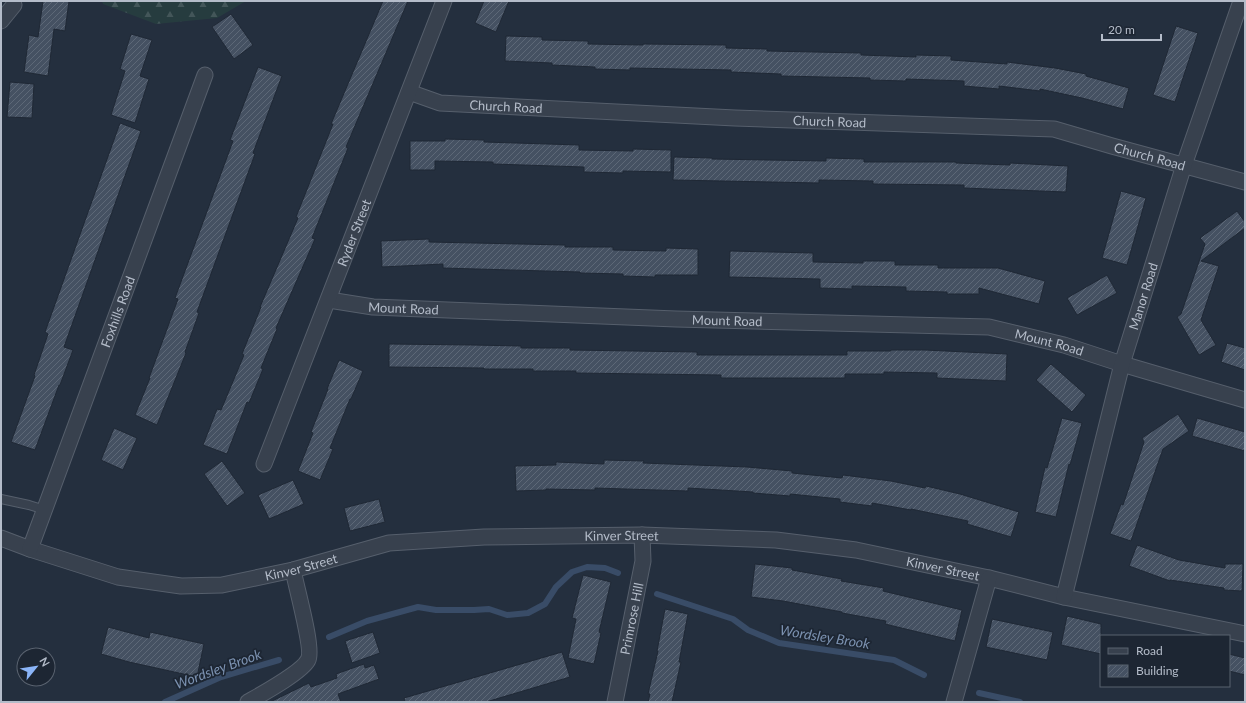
<svg xmlns="http://www.w3.org/2000/svg" width="1246" height="703" viewBox="0 0 1246 703" font-family="Lato,sans-serif">
  <style>
    .forest { fill: url(#forest-firs) }
    .lines { fill: none; stroke-linecap: round; stroke-linejoin: round }
    .stream { stroke: #394c67; stroke-width: 6 }
    .building { fill: url(#building-hatch); stroke: #1f2835 }
    .service-casing { stroke: #565f6c; stroke-width: 10 }
    .minor-casing { stroke: #565f6c; stroke-width: 17 }
    .service { stroke: #38414e; stroke-width: 8 }
    .minor { stroke: #38414e; stroke-width: 15 }
    .labels { text-anchor: middle; stroke-width: 3.5; stroke-linejoin: round; paint-order: stroke }
    .street-label { font-size: 13px; fill: #b4bcc9; stroke: #1d2633 }
    .water-label { font-size: 14px; font-style: italic; fill: #7c92b1; stroke: #1d2633 }
  </style>
  <defs>
    <pattern id="forest-firs" width="22" height="20" patternUnits="userSpaceOnUse"><rect width="22" height="20" fill="#263c3f"/><path d="M5 1l3.5 6h-7zM16 11l3.5 6h-7z" fill="#435659"/></pattern>
    <pattern id="building-hatch" width="6" height="6" patternUnits="userSpaceOnUse"><rect width="6" height="6" fill="#455162"/><path d="M-1 1l2-2M0 6l6-6M5 7l2-2" fill="none" stroke="#5d6877"/></pattern>
  </defs>
  <rect width="100%" height="100%" fill="#242f3e"/>
  <path class="forest" d="M102 1H246L217 18 156 24 103 4Z"/>
  <g class="lines">
    <path class="stream" d="M657 594 733 619 748 630 779 643 894 660 924 675
      M329 637 367 621 418 607 436 610H474L489 609 507 615 528 613 545 604 556 587 572 572 587 567 605 568 618 573
      M979 693 1020 702
      M165 702 221 677 279 660"/>
  </g>
  <path class="building" d="M43 1H69L65 31 54 29 48 76 24 72 29 35 38 37Z
    M383 1H408L346 147 348 148 312 238 315 239 276 328 277 329 261 368 263 369 249 403 247 402 227 454 203 445 217 409 221 410 244 355 242 354 261 307H260L298 218 296 217 333 124H331Z
    M484 1H509L496 32 475 23Z
    M231 14 253 45 234 59 212 27Z
    M1176 26 1198 33 1175 102 1153 95Z
    M131 34 152 40 140 76 149 79 135 123 111 115 125 71 120 69Z
    M506 36 542 37V40L588 41V44L643 45V44L726 45V48L767 49V51L861 53V55L916 57V55L951 56V60L1007 64V62L1055 68 1086 74V76L1129 88 1123 109 1082 98 1040 89V91L999 86V89L964 86V81L906 79V81L870 80V78L781 76V74L731 72V70L630 68V70L595 69V67L552 65V63L505 61Z
    M258 67 282 76 253 153 255 154 197 312 199 313 185 352 186 353 157 425 135 415 150 378H149L178 299 175 298 233 141 230 140Z
    M10 82 34 84 32 118 7 117Z
    M120 123 141 131 64 347 73 350 60 385H59L35 450 11 442 35 376 34 375 48 334 45 332Z
    M445 139 484 140V142L579 145V150L633 151V149L671 150V172L623 171V173L584 172V167L493 164V162L435 161V170H410V141H445Z
    M674 157 712 158V159L826 161V158L864 159V162H956V163L1010 165V163L1068 166 1066 192 964 188V185L873 184V181L819 180V183L673 180Z
    M1121 191 1146 198 1127 265 1102 258Z
    M1237 211 1245 222V228L1201 261 1219 266 1201 320 1216 345 1199 355 1177 317 1181 314 1205 244 1200 238Z
    M429 239V242L565 245V247H613V250L666 251V248L698 249V275H655V277L623 276V274L580 273V272L443 268V264L382 267 381 241Z
    M730 251 813 253V262L863 263V261H895V265H938V268H998L1045 281 1039 304 979 288V294H947V292L906 291V287L852 286V289L820 288V279L729 277Z
    M1107 275 1117 293 1077 315 1067 298Z
    M1227 343 1245 348V370L1221 362Z
    M389 344 472 345 521 346V348H570V350L697 352V355H847V351H891V350H925L1007 354 1006 381 937 378V373L884 372V374H845V378H721V375L576 373V371H533V369H484V368L389 367Z
    M339 360 363 371 351 399H350L330 448 333 449 320 480 298 471 313 433 311 432 328 389H327Z
    M1051 364 1086 395 1072 412 1036 380Z
    M1178 414 1189 431 1163 449 1131 541 1110 534 1121 504 1123 505 1144 442 1142 438Z
    M1062 418 1082 423 1070 465 1069 464 1056 517 1035 512 1045 467 1047 468Z
    M1197 418 1245 432V451L1192 436Z
    M114 428 137 438 123 470 101 460Z
    M604 460 644 461 643 463 747 467 792 471V473L842 478 843 475 891 481 925 488 926 486 960 494 1019 512 1011 537 967 524 968 521 911 509V510L872 503V506L840 502V499L790 494V496L753 493V492L688 488V491L595 488V490L546 489V490L516 491 515 466 556 465V462L604 464Z
    M222 461 245 493 227 506 204 474Z
    M293 480 304 504 269 519 258 495Z
    M379 499 385 522 350 531 344 508Z
    M1137 545 1179 560 1225 568V564H1243L1242 591 1224 590V588L1170 580V581L1129 566Z
    M755 564 792 568V570L842 579 841 581 884 588 883 591 962 610 955 641 885 624 886 621 842 613V612L783 601 751 597Z
    M583 575 611 582 599 632 601 633 594 664 568 658 576 619 572 618Z
    M665 609 688 614 679 662H681L672 702H648L650 694H648L658 651H657Z
    M1067 616 1101 624V654L1061 645Z
    M992 619 1053 632 1047 660 986 647Z
    M108 627 149 638 150 632 204 644 197 677 129 662 101 654Z
    M373 632 380 653 352 663 345 641Z
    M562 652 570 677 486 702H405L404 698Z
    M1229 654 1245 658V675L1229 671Z
    M364 664 365 668 374 665 379 679 338 694 341 702H270L309 683 311 687 337 678 336 674Z"/>
  <g class="lines">
    <defs>
      <path id="service" d="M1 499 29 505 45 510"/>
      <g id="minor">
        <path d="M1 21 14 5"/>
        <path id="s1" d="M409 92 440 103 735 118 1054 129 1112 146 1245 182"/>
        <path id="s2" d="M329 300 373 307 676 319 989 327 1064 345 1122 364 1245 400"/>
        <path id="s3" d="M264 464 444 1"/>
        <path id="s4" d="M1 538 30 549 118 577 181 586 222 585 293 570 389 543 484 537 642 535 776 540 856 550 989 578 1064 597 1245 634"/>
        <path id="s5" d="M30 549 205 75"/>
        <path id="s6" d="M1064 597 1122 364 1184 165 1241 1"/>
        <path d="M248 702C262 694 302 672 308 660 314 650 296 586 293 570"/>
        <path id="s7" d="M615 702 643 561 642 535"/>
        <path d="M954 702 989 578"/>
      </g>
    </defs>
    <use href="#service" class="service-casing"/>
    <use href="#minor" class="minor-casing"/>
    <use href="#service" class="service"/>
    <use href="#minor" class="minor"/>
  </g>
  <g class="labels">
    <g class="street-label">
      <text dy="5" stroke="none"><textPath href="#s1" startOffset="99">Church Road</textPath></text>
      <text dy="5" stroke="none"><textPath href="#s1" startOffset="423">Church Road</textPath></text>
      <text dy="5" stroke="none"><textPath href="#s1" startOffset="747">Church Road</textPath></text>
      <text dy="5" stroke="none"><textPath href="#s3" startOffset="248">Ryder Street</textPath></text>
      <text dy="5" stroke="none"><textPath href="#s6" startOffset="311">Manor Road</textPath></text>
      <text dy="5" stroke="none"><textPath href="#s2" startOffset="75">Mount Road</textPath></text>
      <text dy="5" stroke="none"><textPath href="#s5" startOffset="253">Foxhills Road</textPath></text>
      <text dy="5" stroke="none"><textPath href="#s2" startOffset="399">Mount Road</textPath></text>
      <text dy="5" stroke="none"><textPath href="#s2" startOffset="723">Mount Road</textPath></text>
      <text dy="5" stroke="none"><textPath href="#s4" startOffset="633">Kinver Street</textPath></text>
      <text dy="5" stroke="none"><textPath href="#s4" startOffset="309">Kinver Street</textPath></text>
      <text dy="5" stroke="none"><textPath href="#s4" startOffset="957">Kinver Street</textPath></text>
      <text dy="5" stroke="none"><textPath href="#s7" startOffset="85">Primrose Hill</textPath></text>
    </g>
    <g class="water-label">
      <text transform="translate(825 637) rotate(9)" y="5">Wordsley Brook</text>
      <text transform="translate(218 669) rotate(-20)" y="5">Wordsley Brook</text>
    </g>
  </g>
  <rect width="1246" height="703" fill="none" stroke="#b4bcc9" stroke-width="4"/>
  <rect x="1100" y="635" width="130" height="52" fill="#1d2633" stroke="#59626f"/>
  <rect x="1108" y="648" width="20" height="6" fill="#38414e" stroke="#59626f"/>
  <text x="1136" y="655" font-size="12" fill="#b4bcc9">Road</text>
  <rect x="1108" y="665" width="20" height="12" fill="url(#building-hatch)" stroke="#59626f"/>
  <text x="1136" y="675" font-size="12" fill="#b4bcc9">Building</text>
  <g transform="translate(36 667) rotate(60)"><circle r="19" fill="#1d2633" stroke="#59626f"/>
  <path d="M0-3L7 15L0 10L-7 15Z" fill="#8ab4f8"/>
  <text y="-6" font-size="11" font-weight="bold" text-anchor="middle" fill="#b4bcc9">N</text>
  </g>
  <path d="M1102 34v6h59v-6" fill="none" stroke="#b4bcc9" stroke-width="2"/>
  <text x="1108" y="34" font-size="12" fill="#b4bcc9" stroke="#1d2633" stroke-width="3" paint-order="stroke">20 m</text>
</svg>
